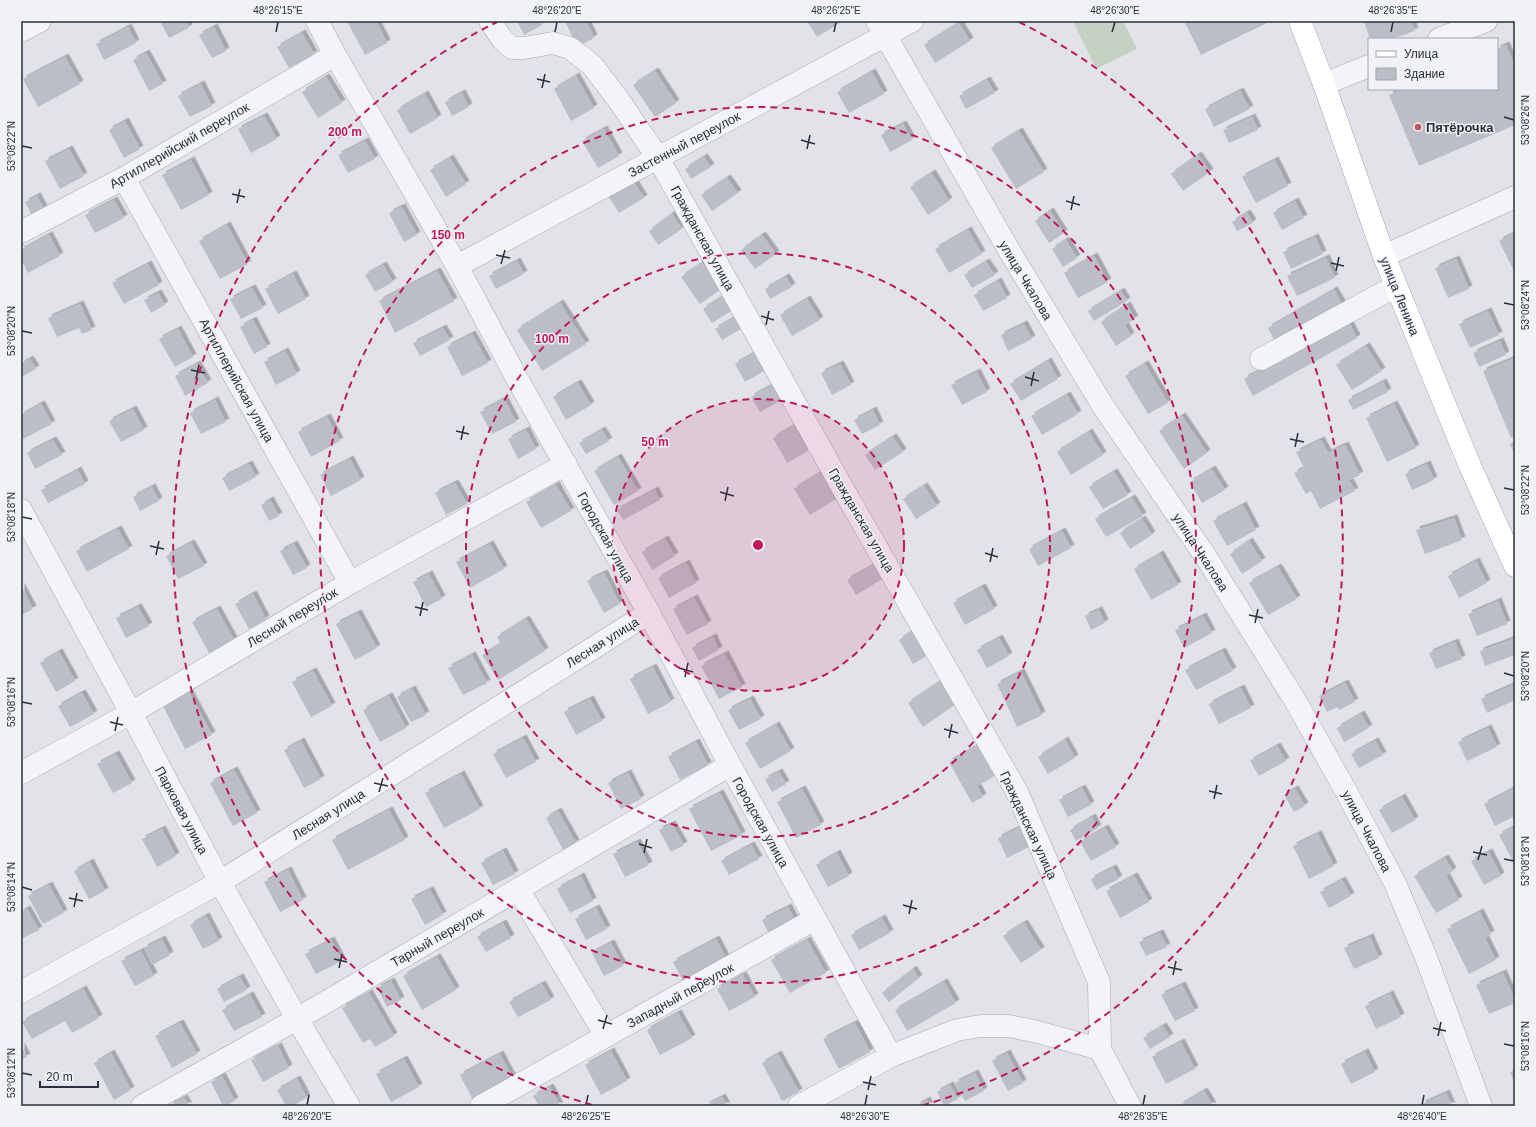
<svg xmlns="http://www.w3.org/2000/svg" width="1536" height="1127" viewBox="0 0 1536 1127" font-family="Helvetica,sans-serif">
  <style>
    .green { fill: #c5d1c3 }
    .building { fill: #bcbec7; filter: url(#shadow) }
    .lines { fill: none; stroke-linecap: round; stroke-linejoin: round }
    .minor-casing { stroke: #a7a9b2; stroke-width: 23 }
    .major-casing { stroke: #a1a6b2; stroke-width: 23 }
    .minor { stroke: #f3f4f7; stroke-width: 22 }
    .major { stroke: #fff; stroke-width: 22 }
    .ticks { fill: none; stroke: #2b2f3e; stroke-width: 1.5 }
    .ring { fill: none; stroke: #c2185b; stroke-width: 2; stroke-dasharray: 7 5 }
    .poi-dot { fill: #c05355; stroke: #f0f2f6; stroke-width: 1.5 }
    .labels { text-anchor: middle; stroke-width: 3; stroke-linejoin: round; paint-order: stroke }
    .poi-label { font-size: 13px; font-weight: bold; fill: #2b2f3e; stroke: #f0f2f6; text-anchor: start }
    .street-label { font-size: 13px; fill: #2b2f3e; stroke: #f0f2f6 }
    .centre { fill: #c2185b; stroke: #f0f2f6; stroke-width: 2 }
    .ring-label { font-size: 12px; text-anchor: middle; font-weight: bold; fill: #c2185b; stroke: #f0f2f6; stroke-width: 3; stroke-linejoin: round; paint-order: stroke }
    .neatline { fill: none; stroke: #2b2f3e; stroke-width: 1.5 }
    .ticks-label { font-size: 10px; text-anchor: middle; fill: #2b2f3e }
  </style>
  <defs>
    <filter id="shadow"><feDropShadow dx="3.5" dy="-3.5" stdDeviation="0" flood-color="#0004"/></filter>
  </defs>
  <rect width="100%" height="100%" fill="#e1e3e8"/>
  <path class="green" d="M1073 21H1123L1137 49 1096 69Z"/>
  <path class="building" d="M160 21H186L189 28 169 38Z
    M347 21H376L387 43 365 55Z
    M517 21H540L542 25 524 35Z
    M565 21H586L594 38 577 47Z
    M807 21H839L840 23 817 37Z
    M1184 21H1271L1201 55Z
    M1364 21H1411L1415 31 1391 39H1370Z
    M959 23 970 41 935 63 924 45Z
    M128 27 136 43 104 60 96 44Z
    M214 27 226 51 212 58 199 35Z
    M302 33 314 54 289 68 277 47Z
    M1506 45 1515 66V125L1419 166 1389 95 1403 89H1497V49Z
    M146 53 163 84 149 91 133 60Z
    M65 57 80 84 38 107 23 79Z
    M655 71 676 103 655 117 633 85Z
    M872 72 884 94 849 113 837 92Z
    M576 76 594 108 571 121 554 89Z
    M326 77 342 103 318 118 302 92Z
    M987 80 995 93 966 109 959 96Z
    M201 84 212 106 190 117 178 96Z
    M1240 91 1250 109 1214 127 1205 109Z
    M462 93 469 107 452 116 445 102Z
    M425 94 438 118 410 134 397 110Z
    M264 116 277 139 251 153 238 129Z
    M1252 117 1258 130 1229 143 1223 130Z
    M125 121 140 149 124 158 109 130Z
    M903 124 912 140 890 152 881 135Z
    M604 129 619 156 598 168 582 141Z
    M1019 131 1044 172 1016 189 991 148Z
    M365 141 375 159 348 173 338 155Z
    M69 149 84 176 60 189 45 161Z
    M1198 155 1210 172 1183 191 1171 174Z
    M704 157 711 167 691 179 685 169Z
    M450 158 466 184 446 197 430 170Z
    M191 160 209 195 181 210 162 175Z
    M1275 160 1288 186 1256 203 1242 177Z
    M932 173 949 201 928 215 910 187Z
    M727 178 738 193 712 211 701 195Z
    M632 179 644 198 619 213 607 194Z
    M37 196 44 209 32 215 25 202Z
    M114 200 124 218 95 233 85 215Z
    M1295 201 1304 218 1282 230 1273 213Z
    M402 207 417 235 404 242 389 213Z
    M1050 211 1064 233 1049 243 1035 221Z
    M1247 213 1253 223 1237 231 1232 222Z
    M672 214 682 229 658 245 649 231Z
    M227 225 248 264 220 279 199 241Z
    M968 230 982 254 949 273 935 249Z
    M1515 233V273L1499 241Z
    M49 235 60 256 28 273 21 259V250Z
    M762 235 776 254 755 269 741 250Z
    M1315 237 1323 254 1291 269 1283 252Z
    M1066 240 1077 258 1063 267 1052 249Z
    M1094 256 1108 282 1078 298 1064 273Z
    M1326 258 1335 278 1297 296 1287 276Z
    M1456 259 1469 289 1448 298 1435 268Z
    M517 261 524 274 496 289 489 276Z
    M986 262 995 275 972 288 964 275Z
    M702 263 720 290 700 304 681 277Z
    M148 264 159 285 124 304 112 283Z
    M383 265 393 282 375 292 365 275Z
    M437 271 454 301 395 333 379 301Z
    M293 274 306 299 278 314 265 289Z
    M786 277 792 287 770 299 765 289Z
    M998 281 1007 298 983 311 974 295Z
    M252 288 263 308 241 319 230 299Z
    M1334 290 1344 307 1277 345 1268 328Z
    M1121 291 1127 301 1094 321 1088 311Z
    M158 293 165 305 151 313 144 300Z
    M724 296 733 310 712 323 703 309Z
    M807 299 820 320 792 336 780 315Z
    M560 303 586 344 542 371 517 330Z
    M80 304 92 330 82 334 79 328 57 337 48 318Z
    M1127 305 1135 319 1125 325 1131 336 1116 346 1101 322Z
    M1488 311 1499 335 1470 348 1459 324Z
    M739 315 746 326 722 340 715 329Z
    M253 320 267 347 254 354 240 327Z
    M1348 321 1357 338 1253 396 1244 379Z
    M1024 324 1032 339 1008 351 1001 335Z
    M443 328 450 340 420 356 413 343Z
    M178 329 193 357 175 367 159 339Z
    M472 334 488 363 462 376 447 347Z
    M1500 341 1506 355 1479 367 1473 353Z
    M1366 346 1382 371 1352 390 1336 365Z
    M285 351 297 374 276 385 264 362Z
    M758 351 768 369 745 382 735 364Z
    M1515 358V436L1511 438 1483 371Z
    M30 359 36 369 21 377V364Z
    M1048 361 1058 379 1021 401 1010 384Z
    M197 364 208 383 185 396 175 376Z
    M840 364 851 385 832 395 821 373Z
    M1145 364 1168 403 1148 414 1125 376Z
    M977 372 987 392 962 405 951 385Z
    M1383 382 1388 392 1353 410 1348 400Z
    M578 383 591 405 566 420 553 397Z
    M776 383 785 398 760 412 751 397Z
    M1067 395 1078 414 1042 435 1031 416Z
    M504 399 516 422 492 434 480 412Z
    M215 400 226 422 201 434 190 413Z
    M41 404 52 424 21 440V415Z
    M1394 404 1416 448 1387 462 1366 418Z
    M133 409 144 430 121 442 109 421Z
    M873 410 880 425 862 434 854 420Z
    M1182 416 1207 453 1184 469 1159 431Z
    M327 417 340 441 311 457 298 432Z
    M794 426 808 451 787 463 773 438Z
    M526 430 536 449 518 459 508 439Z
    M602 430 609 441 586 454 579 443Z
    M1089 432 1103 455 1071 475 1057 452Z
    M893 437 903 452 875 470 865 455Z
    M53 440 62 455 35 469 27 453Z
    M1321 440 1328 453 1345 445 1360 475 1349 480 1355 491 1320 509 1311 491 1306 494 1294 473 1304 468 1296 452Z
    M1515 441V455L1510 444Z
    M618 457 638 491 614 505 594 471Z
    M350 459 361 480 331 496 320 475Z
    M249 464 256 477 229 491 222 478Z
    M1427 464 1434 480 1412 490 1405 474Z
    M1212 469 1225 490 1202 503 1190 482Z
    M78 470 85 484 48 503 41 490Z
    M1114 472 1128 495 1103 509 1089 487Z
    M820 473 836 499 810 515 794 489Z
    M455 483 467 504 446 515 435 493Z
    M556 485 571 511 541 528 526 502Z
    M924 486 937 506 916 519 903 499Z
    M152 487 159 501 140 511 133 497Z
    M655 490 660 500 623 520 617 510Z
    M1132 498 1143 516 1106 537 1095 519Z
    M270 500 279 516 269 521 261 505Z
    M1243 505 1256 530 1227 546 1213 521Z
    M1454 518 1462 540 1425 554 1416 530Z
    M1142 519 1152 535 1130 549 1120 533Z
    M118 529 129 549 87 572 76 551Z
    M1062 531 1071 548 1038 566 1029 549Z
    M665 539 675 556 652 570 642 552Z
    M1249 541 1262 561 1242 574 1230 554Z
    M191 543 204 566 178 579 166 556Z
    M294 544 307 568 293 575 280 551Z
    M490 544 504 569 470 588 456 562Z
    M1160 554 1178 585 1151 600 1134 569Z
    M1476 561 1487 583 1459 598 1448 576Z
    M686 563 696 583 669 598 658 578Z
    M876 564 884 578 856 595 847 580Z
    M1278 567 1297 599 1268 615 1249 583Z
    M604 573 620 604 604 613 587 581Z
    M429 574 442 599 426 607 413 582Z
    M21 586 33 609 21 615Z
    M982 587 994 609 965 625 953 603Z
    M253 594 266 619 249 629 235 604Z
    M694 598 708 624 687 635 673 609Z
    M1498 601 1507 624 1477 636 1468 614Z
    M138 607 149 626 126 638 116 618Z
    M217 609 234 640 209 653 192 622Z
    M1099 610 1105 623 1091 630 1085 616Z
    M358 613 377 648 355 660 336 624Z
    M1203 616 1212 633 1184 648 1175 630Z
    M526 619 545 651 498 680 482 655 501 644 497 637Z
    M915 630 930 654 913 664 899 640Z
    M713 637 719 650 699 661 692 648Z
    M999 638 1009 656 987 668 977 650Z
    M1513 639 1515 644V655L1485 666 1480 651Z
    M1455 642 1462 659 1436 669 1429 653Z
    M1222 651 1233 671 1196 690 1185 670Z
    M59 652 75 681 56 692 40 663Z
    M725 654 742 687 719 699 701 666Z
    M472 655 487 683 463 695 448 668Z
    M653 667 671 702 648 714 630 679Z
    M313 671 332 706 311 717 292 682Z
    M1021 672 1042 715 1017 727 997 684Z
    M944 679 959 702 923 727 908 703Z
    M1345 683 1355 702 1339 710 1338 707 1327 712 1319 696Z
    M1515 684V700L1487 713 1481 699Z
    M1241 688 1251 708 1219 724 1209 704Z
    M412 689 426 715 411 722 397 697Z
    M189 692 212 735 185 749 163 706Z
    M82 693 94 714 70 727 58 706Z
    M389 696 406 728 380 742 363 710Z
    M590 699 602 721 576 735 564 712Z
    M750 699 761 719 739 730 728 710Z
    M1361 714 1369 728 1344 742 1337 728Z
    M776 725 791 751 760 769 745 743Z
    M1488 728 1497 747 1467 761 1458 742Z
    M523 738 536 762 506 778 493 754Z
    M1065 740 1075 758 1048 774 1038 757Z
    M301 741 321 779 304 788 284 750Z
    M1375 741 1383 755 1359 768 1351 754Z
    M696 742 708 765 680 780 668 757Z
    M981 744 998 774 977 786 983 797 972 803 949 762Z
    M1277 746 1286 761 1259 776 1250 761Z
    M116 754 132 783 113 793 97 764Z
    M234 770 257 813 233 826 210 783Z
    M779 772 786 784 772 792 765 779Z
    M628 773 641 799 621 809 608 783Z
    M461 774 480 809 444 828 425 793Z
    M1082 788 1091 805 1068 817 1059 800Z
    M1515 788V816L1495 826 1484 804Z
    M802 789 821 825 796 838 777 802Z
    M1295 789 1305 806 1294 812 1284 795Z
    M720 793 742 835 711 851 689 809Z
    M1402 797 1415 820 1392 833 1379 810Z
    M389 810 405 840 348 870 332 840Z
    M558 811 576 843 563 850 546 818Z
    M1092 817 1098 828 1076 841 1070 830Z
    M672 824 684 845 671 852 659 830Z
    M1025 825 1035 844 1007 858 998 838Z
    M1515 826V865L1499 835Z
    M1105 828 1116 847 1091 861 1080 842Z
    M162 829 176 856 157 867 142 839Z
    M1318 834 1334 866 1309 879 1293 846Z
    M637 842 649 865 625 877 613 854Z
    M751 845 759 859 729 875 721 861Z
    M503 851 515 874 493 885 481 863Z
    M1489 852 1501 876 1484 885 1471 861Z
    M837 853 849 876 828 887 816 865Z
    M1445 858 1453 871 1446 876 1459 900 1436 913 1414 876Z
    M90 862 105 891 89 899 74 871Z
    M1113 868 1119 879 1096 890 1091 879Z
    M288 870 303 900 280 912 264 882Z
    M581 876 593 901 570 913 557 889Z
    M1134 876 1149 902 1120 918 1106 891Z
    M1342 880 1351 896 1329 908 1320 892Z
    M49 885 64 913 43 924 28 896Z
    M430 890 443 915 425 925 411 899Z
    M788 907 795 920 769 934 762 920Z
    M596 908 607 929 586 940 575 919Z
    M27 909 39 930 21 939V912Z
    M1480 912 1491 934 1485 938 1496 960 1469 974 1447 929Z
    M206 916 219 941 203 949 190 925Z
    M882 918 890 933 859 950 851 935Z
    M503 923 511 938 486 952 477 937Z
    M1024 923 1041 950 1021 963 1003 936Z
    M1160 933 1167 947 1146 956 1139 942Z
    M1370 937 1379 958 1354 969 1344 948Z
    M162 939 170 955 152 965 144 948Z
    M716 939 727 960 684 983 673 962Z
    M331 940 342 961 316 974 305 954Z
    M807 940 826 973 790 993 771 960Z
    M611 943 623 966 604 976 592 953Z
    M141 951 154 976 135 986 121 961Z
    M437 957 456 990 422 1010 403 976Z
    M913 969 919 978 889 1002 882 993Z
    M1503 973 1515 1000V1003L1489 1014 1476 985Z
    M743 975 755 997 729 1011 717 989Z
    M240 977 247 990 224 1002 217 989Z
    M391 981 401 1000 387 1007 377 988Z
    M944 982 956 1003 907 1031 895 1010Z
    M542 984 551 1000 518 1017 509 1002Z
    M1182 985 1195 1011 1175 1021 1161 995Z
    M83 989 99 1018 72 1033 65 1021 32 1039 22 1022Z
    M369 993 394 1036 375 1047 370 1039 363 1043 342 1008Z
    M1390 994 1401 1017 1376 1029 1365 1006Z
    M250 995 262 1017 234 1031 222 1010Z
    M678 1013 692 1038 660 1055 647 1030Z
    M180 1023 197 1054 172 1068 155 1036Z
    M855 1023 870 1052 839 1069 823 1039Z
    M1163 1026 1170 1037 1150 1049 1143 1038Z
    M1181 1042 1195 1069 1166 1084 1152 1057Z
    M21 1046 27 1057 21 1060Z
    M278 1046 289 1068 263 1082 251 1060Z
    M611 1051 627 1081 601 1095 585 1065Z
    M1365 1052 1375 1072 1351 1084 1341 1064Z
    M111 1053 131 1090 114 1100 94 1063Z
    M1007 1053 1023 1083 1008 1091 992 1061Z
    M500 1054 514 1081 474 1102 460 1075Z
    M778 1054 799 1092 782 1101 762 1063Z
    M404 1059 419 1087 391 1102 376 1074Z
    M1515 1070V1085L1510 1072Z
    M975 1073 984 1091 965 1101 955 1083Z
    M222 1076 235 1101 225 1106H223L211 1082Z
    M297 1079 307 1098 292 1106H286L277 1090Z
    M950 1085 958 1099 944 1106 937 1092Z
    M550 1087 560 1106H539L533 1096Z
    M1204 1091 1213 1106H1181L1180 1105Z
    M1446 1093 1452 1106H1423L1422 1104Z
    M722 1097 727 1106H705Z
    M184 1098 189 1106H169Z
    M927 1100 930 1106H916Z"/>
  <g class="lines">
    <defs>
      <path id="minor" d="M317 21 335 55 457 266 520 384 649 613 730 765 891 1056
        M490 21 502 39 512 48H524L553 43 570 48 592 65 620 102 658 158 846 494 1017 792 1099 982 1100 1049 1130 1106
        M877 21 1010 252 1103 406 1206 557 1296 702 1347 793 1395 883 1427 960 1481 1106
        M21 31 40 21
        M1439 39 1486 21
        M1324 84 1369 66
        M124 178 350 583
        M21 232 124 178 335 55
        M1384 256 1515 197
        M457 266 912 21
        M1261 359 1396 286
        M21 510 131 713 220 882 297 1019 349 1106
        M21 773 131 713 350 583 566 464
        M518 889 606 1036
        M21 992 220 882 649 613
        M142 1106 297 1019 730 765
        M481 1106 815 919
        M799 1106 891 1056 957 1030 981 1026H1008L1034 1031 1100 1049"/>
      <path id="major" d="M1300 21 1324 84 1384 256 1470 466 1515 566"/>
    </defs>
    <use href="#minor" class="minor-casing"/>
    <use href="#major" class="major-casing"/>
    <use href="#minor" class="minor"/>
    <use href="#major" class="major"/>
  </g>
  <path class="ticks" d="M276 32 278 22M555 32 557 22M834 32 836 22M1112 32 1115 22M1391 32 1393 22M537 79 550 82M542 88 545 74M1504 117 1514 120M801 140 815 144M22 146 32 148M807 149 810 135M232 194 245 197M1066 201 1080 205M237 203 240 189M1071 210 1074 196M496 255 510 258M1331 263 1344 266M501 264 505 250M1336 271 1339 257M1504 303 1514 305M761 316 774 320M766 325 769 311M22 331 32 333M191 370 205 373M1025 377 1039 381M196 379 199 365M1031 386 1034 372M456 431 469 434M1290 439 1304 442M461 440 464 426M1295 447 1298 433M1504 488 1514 490M720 492 734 496M725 501 728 487M22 517 32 519M150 546 164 549M985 553 998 557M156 555 159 541M990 562 993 548M415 607 428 610M1249 615 1263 618M420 616 423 602M1255 623 1258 609M679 668 693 672M1504 673 1514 676M685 677 688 663M22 702 32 704M110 722 123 725M944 729 958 733M115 731 118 717M949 738 952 724M374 783 388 786M1209 791 1222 794M379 792 383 778M1214 799 1217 785M639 844 652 848M1473 852 1487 855M644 853 647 839M1504 859 1514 861M1478 860 1482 846M22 887 32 890M69 898 83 901M903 905 917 909M74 907 77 893M909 914 912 900M334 959 347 962M1168 967 1182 970M339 968 342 954M1173 975 1176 961M598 1020 612 1024M1433 1028 1446 1031M603 1029 607 1015M1438 1036 1441 1022M1504 1044 1514 1046M22 1073 32 1075M863 1082 876 1085M868 1090 871 1076M307 1105 309 1095M586 1105 588 1095M865 1105 867 1095M1143 1105 1145 1095M1422 1105 1424 1095"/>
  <circle cx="758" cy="545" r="146" fill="#c2185b" fill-opacity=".12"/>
  <g class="ring">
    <circle cx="758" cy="545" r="146"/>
    <circle cx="758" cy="545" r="292"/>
    <circle cx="758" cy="545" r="438"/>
    <path d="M592 1105A584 584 0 0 1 497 22M1019 22A584 584 0 0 1 924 1105"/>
  </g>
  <circle class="poi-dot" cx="1418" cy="127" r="4"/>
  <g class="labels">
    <g class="poi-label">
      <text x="1426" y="132">Пятёрочка</text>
    </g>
    <g class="street-label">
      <text transform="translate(684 144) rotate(-28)" y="5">Застенный переулок</text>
      <text transform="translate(179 145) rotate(-30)" y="5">Артиллерийский переулок</text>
      <text transform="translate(703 238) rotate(61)" y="5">Гражданская улица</text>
      <text transform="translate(1026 280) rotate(59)" y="5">улица Чкалова</text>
      <text transform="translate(1400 296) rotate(68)" y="5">улица Ленина</text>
      <text transform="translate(237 380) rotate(61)" y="5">Артиллерийская улица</text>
      <text transform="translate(862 520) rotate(60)" y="5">Гражданская улица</text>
      <text transform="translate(606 537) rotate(61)" y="5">Городская улица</text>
      <text transform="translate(1201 552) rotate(57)" y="5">улица Чкалова</text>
      <text transform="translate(292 617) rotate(-31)" y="5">Лесной переулок</text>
      <text transform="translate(602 642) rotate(-32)" y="5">Лесная улица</text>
      <text transform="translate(182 810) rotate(62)" y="5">Парковая улица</text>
      <text transform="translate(328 814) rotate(-32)" y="5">Лесная улица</text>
      <text transform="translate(761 822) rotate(61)" y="5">Городская улица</text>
      <text transform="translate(1029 825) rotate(65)" y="5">Гражданская улица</text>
      <text transform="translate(1367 831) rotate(62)" y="5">улица Чкалова</text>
      <text transform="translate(437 937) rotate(-30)" y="5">Тарный переулок</text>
      <text transform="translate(680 995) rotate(-29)" y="5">Западный переулок</text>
    </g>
  </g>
  <circle cx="758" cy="545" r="6" class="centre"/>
  <g class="ring-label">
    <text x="345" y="136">200 m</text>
    <text x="448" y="239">150 m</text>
    <text x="552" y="343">100 m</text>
    <text x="655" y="446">50 m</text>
  </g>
  <rect width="1536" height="1127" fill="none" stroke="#f0f2f6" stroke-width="44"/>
  <rect x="1368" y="38" width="130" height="52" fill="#f0f2f6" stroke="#a1a4ac"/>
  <rect x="1376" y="51" width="20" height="6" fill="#ffffff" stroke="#a1a4ac"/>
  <text x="1404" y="58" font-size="12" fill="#2b2f3e">Улица</text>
  <rect x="1376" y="68" width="20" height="12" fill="#bcbec7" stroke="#a1a4ac"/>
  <text x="1404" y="78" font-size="12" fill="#2b2f3e">Здание</text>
  <path d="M40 1081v6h58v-6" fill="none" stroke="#2b2f3e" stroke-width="2"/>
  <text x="46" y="1081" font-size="12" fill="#2b2f3e" stroke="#f0f2f6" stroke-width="3" paint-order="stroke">20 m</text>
  <rect x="22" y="22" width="1492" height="1083" class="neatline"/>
  <g class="ticks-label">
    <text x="278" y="14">48°26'15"E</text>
    <text x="557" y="14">48°26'20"E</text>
    <text x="836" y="14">48°26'25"E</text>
    <text x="1115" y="14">48°26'30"E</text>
    <text x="1393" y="14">48°26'35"E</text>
    <text transform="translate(1525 120) rotate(-90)" y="4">53°08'26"N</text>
    <text transform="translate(11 146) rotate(-90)" y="4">53°08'22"N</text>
    <text transform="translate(1525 305) rotate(-90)" y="4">53°08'24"N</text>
    <text transform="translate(11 331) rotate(-90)" y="4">53°08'20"N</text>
    <text transform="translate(1525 490) rotate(-90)" y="4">53°08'22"N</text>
    <text transform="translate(11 517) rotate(-90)" y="4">53°08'18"N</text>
    <text transform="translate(1525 676) rotate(-90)" y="4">53°08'20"N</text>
    <text transform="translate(11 702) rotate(-90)" y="4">53°08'16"N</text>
    <text transform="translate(1525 861) rotate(-90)" y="4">53°08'18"N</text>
    <text transform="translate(11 887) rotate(-90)" y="4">53°08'14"N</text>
    <text transform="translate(1525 1046) rotate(-90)" y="4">53°08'16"N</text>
    <text transform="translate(11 1073) rotate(-90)" y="4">53°08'12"N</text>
    <text x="307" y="1120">48°26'20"E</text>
    <text x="586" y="1120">48°26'25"E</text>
    <text x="865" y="1120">48°26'30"E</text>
    <text x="1143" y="1120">48°26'35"E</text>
    <text x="1422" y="1120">48°26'40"E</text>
  </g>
</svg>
